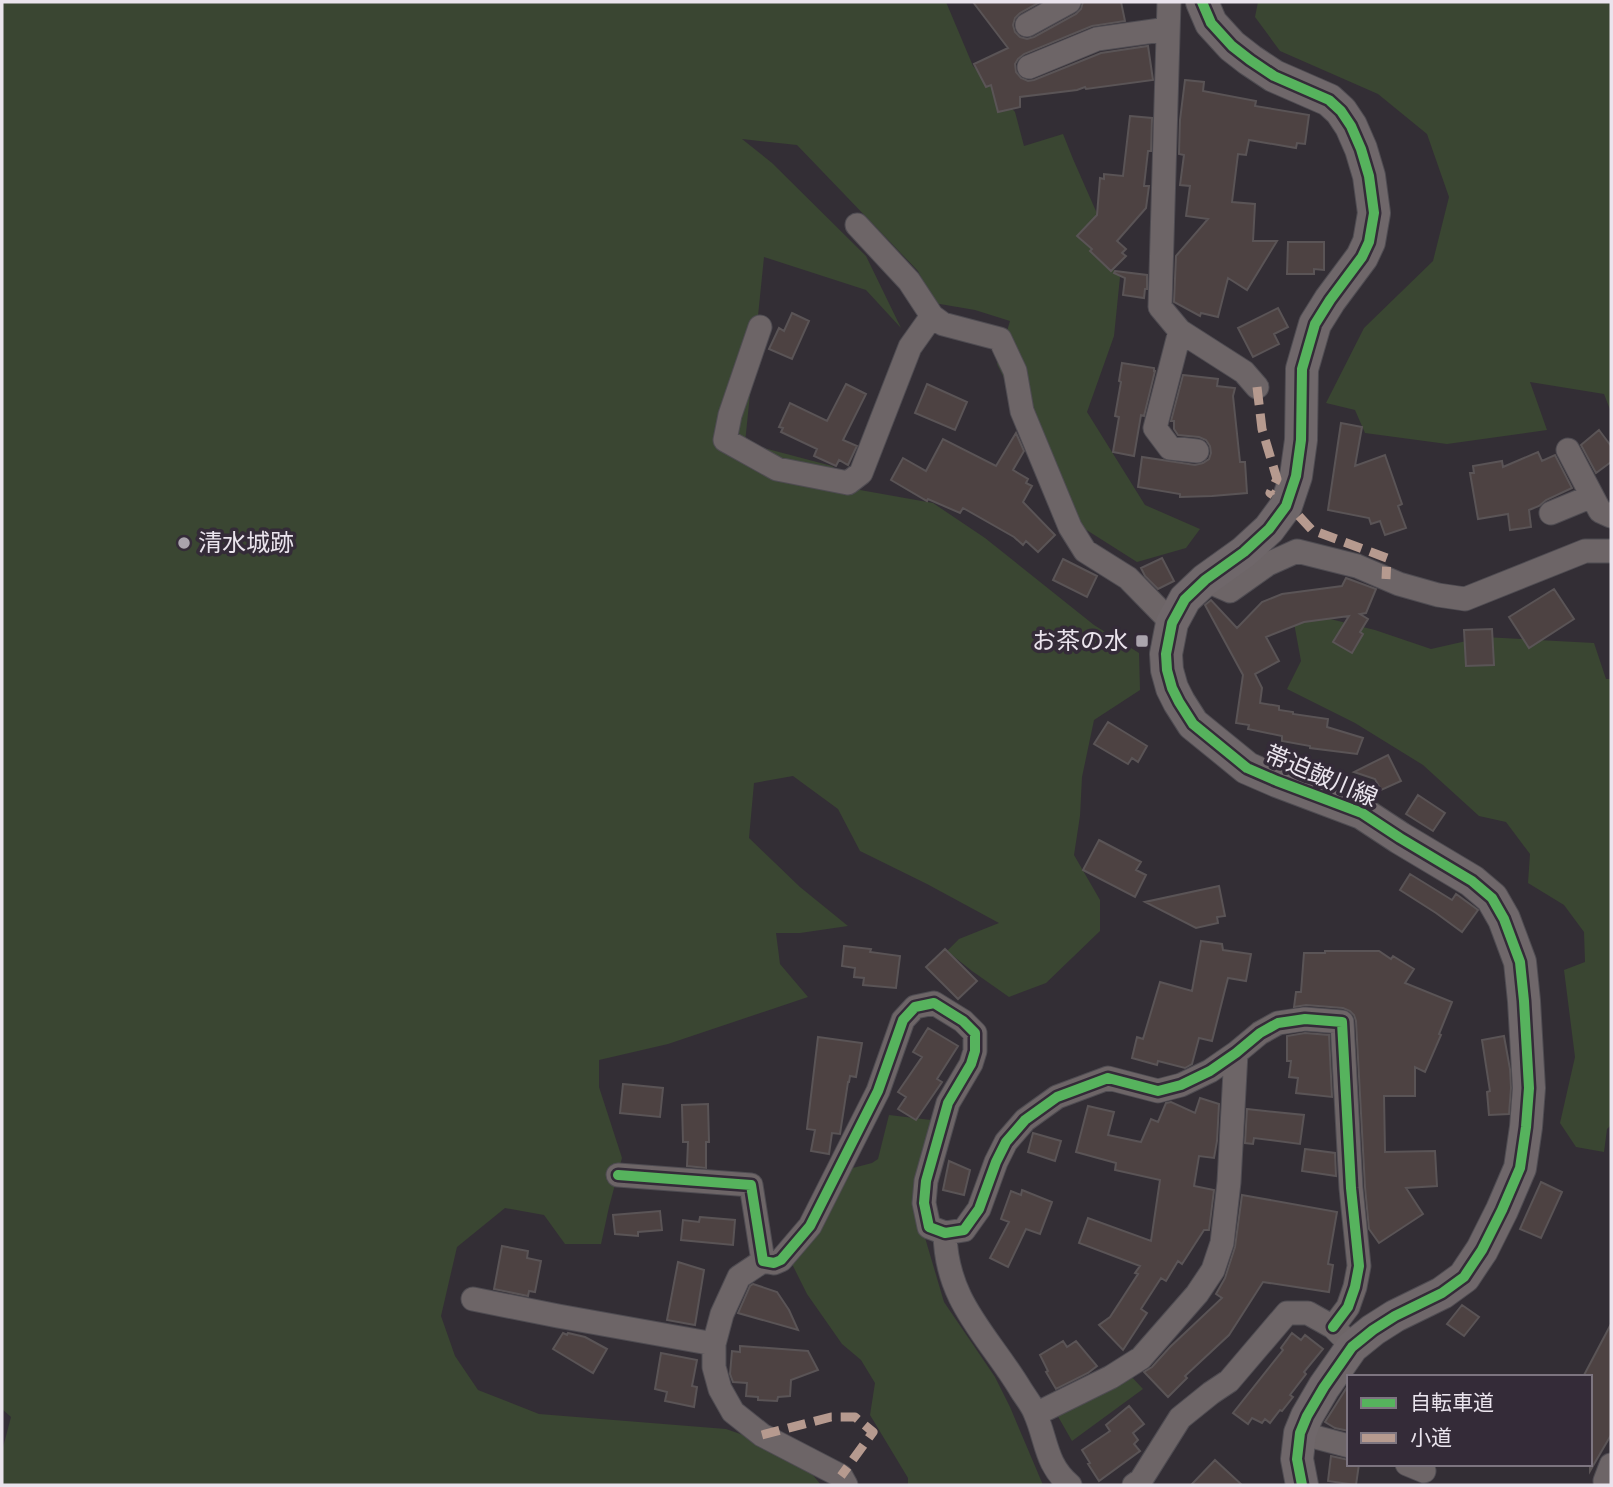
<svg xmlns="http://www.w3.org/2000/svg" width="1613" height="1487" viewBox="0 0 1613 1487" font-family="Montserrat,'Noto Sans JP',sans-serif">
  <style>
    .green { fill: #3a4632 }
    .building { fill: #4d4242; stroke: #5a5456; stroke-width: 2 }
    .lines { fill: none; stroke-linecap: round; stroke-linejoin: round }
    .street-casing { stroke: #4f4c52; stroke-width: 25 }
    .secondary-casing { stroke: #4f4c52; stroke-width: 34 }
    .street { stroke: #6d6567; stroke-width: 23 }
    .secondary { stroke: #6f676a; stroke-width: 32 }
    .quiet { stroke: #b69a8f; stroke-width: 9; stroke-dasharray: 18 9; stroke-linecap: butt }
    .cycleway-casing { stroke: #342b38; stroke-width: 15 }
    .cycleway { stroke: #56b35d; stroke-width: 10 }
    .poi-dot { fill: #aaa4ad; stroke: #342b38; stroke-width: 2.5 }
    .labels { text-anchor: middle; stroke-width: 7; stroke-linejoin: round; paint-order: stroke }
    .poi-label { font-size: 24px; fill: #eae4ed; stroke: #342b38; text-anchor: start }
    .street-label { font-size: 24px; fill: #eae4ed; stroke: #342b38 }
  </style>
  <rect width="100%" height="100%" fill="#332e35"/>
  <path class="green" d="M2 2H946L973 66 1015 112 1024 146 1063 134 1073 159 1099 218 1079 233 1120 277 1114 336 1087 412 1145 505 1200 529 1186 548 1137 562 1085 529 1049 469 997 364 1010 321 975 310 934 303 918 271 797 145 742 139 772 163 866 256 901 328 866 290 764 257 745 443 832 466 860 490 933 503 985 538 1094 625 1139 653 1140 690 1094 720 1082 777 1080 816 1074 855 1100 900V931L1046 983 1009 997 972 971 947 951 959 939 999 923 927 884 860 851 838 809 793 776 754 783 749 838 800 887 848 926 800 933H776L780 964 808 997 668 1044 599 1060V1087L622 1158 609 1207 601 1244H565L544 1215 505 1208 457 1247 441 1316 455 1356 478 1390 539 1414 726 1429 795 1453 821 1485H2V1451L11 1417 2 1409Z
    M1258 2H1611V412L1604 394 1530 382 1547 430 1447 444 1365 433 1355 410 1326 403 1364 328 1433 261 1449 197 1427 134 1378 94 1280 51 1255 17Z
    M1310 614 1375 630 1431 649 1484 637 1594 643 1606 679H1611V1125L1607 1129 1604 1152 1576 1147 1560 1123 1575 1057 1564 970 1585 962 1584 932 1564 905 1528 883 1530 854 1506 822 1479 816 1423 765 1355 723 1287 689 1301 661 1294 623Z
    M889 1115 931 1120 925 1151 913 1197 944 1302 995 1377 1010 1407 1043 1485H908V1478L870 1415 875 1383 861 1360 842 1344 807 1294 792 1264 818 1229 849 1169 872 1163 878 1159Z
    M1129 1374 1143 1389 1072 1441 1056 1413Z"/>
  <path class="building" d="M973 2H1040L1020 13 1015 18 1013 25 1015 32 1020 37 1027 39 1034 37 1076 14 1081 9 1083 2H1121L1125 21 1092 26 1024 54 1018 59 1015 64 1016 72 1021 78 1028 81 1034 80 1101 53 1148 46 1153 80 1086 89 1085 87 1077 90 1020 97V107L998 112 991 85 986 87 974 64 1008 48Z
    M1185 80 1204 82 1203 91 1256 101 1255 106 1309 115 1305 144 1297 143 1296 148 1249 140 1246 155 1238 154 1232 202 1255 204 1253 241H1277L1247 290 1228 278 1218 317 1201 313 1200 316 1174 302 1176 256 1208 219 1186 216 1190 186 1180 185 1184 155 1179 154 1180 120Z
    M1130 116 1152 118 1151 151H1148L1144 186H1149L1146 208 1117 241 1126 249 1122 253 1126 256 1111 271 1090 251 1092 249 1077 236 1097 215 1100 178 1104 179V174L1123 176Z
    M1288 242H1324V270L1314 269V274H1287Z
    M1115 271 1147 275V289H1145L1144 298 1123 295 1125 278 1114 273Z
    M1278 308 1288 327 1274 334 1279 344 1253 357 1238 328Z
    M792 313 809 321 792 359 769 349 779 328 784 331Z
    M1122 363 1154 368V371H1155L1144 416 1141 415 1134 456 1113 452 1119 417 1115 416 1121 382 1119 381Z
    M1183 375 1218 379 1217 386 1235 388 1233 396 1240 462H1245L1247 493 1212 496 1180 497V494L1138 487 1142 457 1195 465 1203 463 1209 459 1211 453 1210 446 1206 440 1199 437 1178 435 1174 429V421H1171Z
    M846 384 866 394 843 440 857 446 855 450 848 465 839 460 836 466 814 456 817 449 781 432 783 428 779 427 790 403 827 421Z
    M927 384 967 402 955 430 915 413Z
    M1341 423 1362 427 1355 466 1385 455 1402 504 1398 506 1406 528 1385 535 1380 521 1371 524 1369 518 1328 510Z
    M1599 430 1611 446V462L1596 473 1581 445Z
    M1016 433 1024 451 1013 470 1028 479 1026 483 1032 486 1023 502 1055 535 1038 552 1026 541 1023 545 1014 537 963 508 960 513 928 499 927 501 891 480 903 458 926 471 943 439 996 466Z
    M1538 452 1542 461 1555 455 1572 488 1546 500 1539 506 1529 510 1531 527 1510 530 1508 514 1478 519 1470 473H1474L1473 466 1502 461 1503 467Z
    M1162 558 1174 581 1158 589 1145 576 1141 568Z
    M1063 559 1097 576 1087 597 1053 580Z
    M1346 578 1376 589 1366 613 1360 614 1368 619 1360 632 1363 634 1352 653 1333 642 1349 616 1304 622 1266 637 1279 661 1255 674 1262 688 1260 703 1279 706V710L1293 712V714L1328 719 1327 727 1363 738 1357 754 1310 748V746L1282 741V736L1248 729 1249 725 1236 723 1243 675 1205 605 1211 600 1237 628 1262 602 1282 594 1342 586Z
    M1554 589 1574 619 1529 648 1509 617Z
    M1492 629 1494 665 1466 666 1464 630Z
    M1108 722 1147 746 1138 762 1132 758 1128 764 1094 744Z
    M1388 755 1401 781 1381 790 1375 779 1354 772Z
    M1418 795 1445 813 1433 831 1406 814Z
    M1099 840 1141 862 1136 870 1146 875 1135 897 1083 870Z
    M1410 874 1452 900 1456 894 1478 910 1462 932 1436 913 1400 890Z
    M1219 886 1225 916 1217 917 1218 923 1196 928 1145 902Z
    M1201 941 1222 944 1223 950 1251 954 1246 981 1228 978 1212 1041 1199 1038 1192 1064 1185 1068 1158 1061 1157 1065 1132 1058 1137 1037 1143 1039 1160 982 1192 991Z
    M844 946 871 949 870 952 900 956 896 988 863 985 864 978 854 977 855 968 842 966Z
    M945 949 977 981 958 999 926 967Z
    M1325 951H1379L1391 959 1393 956 1414 969 1405 983 1452 1002 1439 1034 1441 1035 1425 1072 1415 1067V1096H1384L1385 1152 1435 1151 1437 1186 1406 1188 1423 1214 1379 1243 1369 1229 1365 1187 1356 1021 1354 1015 1350 1011 1343 1008 1306 1005 1294 1007 1296 992H1301L1304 953H1325Z
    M928 1028 958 1046 937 1079 942 1082 916 1120 898 1109 906 1097 898 1092 922 1057 913 1052Z
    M1305 1033 1329 1035 1332 1097 1296 1093 1298 1078 1289 1077 1291 1061H1287V1036Z
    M1504 1036 1510 1069 1511 1088 1509 1114 1489 1115 1487 1092 1490 1091 1482 1040Z
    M818 1037 862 1043 856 1077 850 1076 849 1082H848L840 1134 832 1133 829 1154 811 1151 815 1130 807 1129Z
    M623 1084 663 1088 660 1117 620 1113Z
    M1200 1098 1219 1104 1217 1141 1214 1158 1199 1156 1194 1186 1214 1190 1209 1230H1204L1182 1264 1178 1261 1166 1281 1161 1278 1141 1309 1147 1313 1123 1350 1099 1325 1110 1317 1138 1274 1135 1273 1140 1266 1079 1243 1088 1218 1151 1241 1160 1180 1115 1170 1116 1163 1076 1152 1088 1106 1114 1112 1108 1135 1141 1142 1151 1119 1158 1122 1166 1103 1171 1102 1195 1113Z
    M708 1104 709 1142H706V1168L687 1166 688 1142H683L682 1105Z
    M1247 1109 1304 1115 1300 1144 1254 1138 1253 1144 1245 1143Z
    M1033 1133 1061 1141 1055 1161 1028 1152Z
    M1305 1149 1335 1153 1336 1176 1302 1171Z
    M949 1161 970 1170 964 1195 943 1190Z
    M1541 1182 1562 1192 1541 1238 1520 1229Z
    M1022 1190 1052 1202 1040 1234 1026 1229 1008 1267 990 1258 1009 1222 1001 1219 1011 1191 1021 1195Z
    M1242 1195 1337 1212 1328 1264 1333 1265 1329 1292 1263 1282 1229 1335 1185 1376 1187 1378 1168 1397 1144 1372 1152 1367 1170 1347 1222 1298 1216 1294 1225 1278 1235 1247Z
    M660 1211 662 1230 638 1232V1236L615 1234 613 1215Z
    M700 1217 735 1220 733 1245 681 1240 683 1220 699 1222Z
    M502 1246 528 1251 527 1258 541 1261 535 1292 529 1291 528 1296 494 1289Z
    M678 1262 704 1270 695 1325 667 1320Z
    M753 1284 777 1292 789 1310 798 1330 738 1313 750 1286Z
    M1462 1305 1479 1317 1464 1336 1447 1324Z
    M1611 1324V1435L1590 1471V1377H1583Z
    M563 1333 567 1335 568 1333 585 1337 607 1349 593 1373 553 1349Z
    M1292 1333 1301 1340 1305 1335 1323 1349 1304 1372 1306 1374 1290 1395 1293 1397 1282 1411 1280 1410 1270 1423 1265 1419 1262 1423 1252 1418 1248 1424 1233 1413 1283 1350 1281 1348Z
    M1063 1341 1067 1347 1076 1341 1097 1366 1088 1373 1056 1389 1046 1372 1048 1371 1040 1355Z
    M740 1346 808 1351 818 1370 791 1380 790 1396 778 1397 777 1401 758 1400V1397L746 1396 747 1383 733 1382 730 1374 732 1351 740 1352Z
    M661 1353 697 1360 692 1386 697 1387 694 1407 665 1401 667 1392 655 1389Z
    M1349 1384V1431L1335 1428 1325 1422Z
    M1129 1406 1144 1424 1133 1433 1138 1440 1134 1444 1140 1451 1099 1481 1088 1464 1090 1463 1082 1450 1110 1431 1106 1425Z
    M1331 1456 1349 1460V1464H1359L1356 1485 1328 1481Z
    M1215 1460 1242 1485H1191Z"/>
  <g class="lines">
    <defs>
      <path id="street" d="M1169 2 1160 307 1180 331 1244 372 1257 387
        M1027 25 1069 2
        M1029 67 1097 39 1168 29
        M857 225 909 281 932 316 943 324 1000 339 1015 371 1022 411 1070 527 1085 551 1128 578 1172 623
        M760 327 730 415 725 440 777 469 848 483 861 473 910 347 932 316
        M1180 331 1155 428 1170 448 1197 451
        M1568 450 1600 511 1611 516
        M1551 513 1592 496
        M1205 580 1230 591 1268 564 1297 551 1357 566 1399 584 1438 595 1465 599 1585 551H1611
        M618 1175 751 1185 763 1261 774 1263 781 1260 810 1226 878 1091 903 1020 915 1007 934 1003 963 1021 975 1033V1051L971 1064 948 1103 926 1181 924 1203 929 1227 945 1233 964 1230 979 1209 996 1162 1006 1142 1025 1120 1057 1097 1108 1078 1158 1091 1181 1085 1210 1071 1236 1053 1260 1033 1278 1023 1305 1019 1342 1022 1351 1188 1359 1266 1355 1287 1348 1307 1333 1327
        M945 1233C946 1302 988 1335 1021 1390 1026 1398 1032 1405 1035 1413 1047 1440 1045 1464 1070 1485
        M763 1261 739 1277 722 1314 714 1344V1367L720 1389 733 1412 762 1435 841 1476 846 1485
        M473 1299 558 1316 714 1344
        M1036 1414 1111 1377 1141 1358 1197 1294 1213 1270 1222 1243 1229 1182 1236 1053
        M1300 1433 1349 1446
        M1407 1464 1424 1471
        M1134 1485 1141 1480 1180 1418 1211 1393 1229 1381 1287 1313H1308L1333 1327 1343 1337
        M1610 1485 1605 1481 1611 1465"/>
      <path id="secondary" d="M1202 2 1211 23 1232 46 1250 60 1274 76 1329 100 1341 111 1351 126 1361 149 1369 176 1374 213 1369 242 1362 257 1330 300 1315 324 1302 369 1301 440 1296 476 1286 506 1269 529 1244 552 1205 580 1185 599 1172 623 1166 654 1167 670 1172 688 1179 702 1193 724 1247 768 1277 781 1362 813 1400 838 1472 881 1492 898 1504 919 1520 962 1524 1001 1529 1088 1526 1127 1520 1168 1502 1210 1482 1250 1464 1277 1442 1293 1395 1316 1373 1330 1352 1347 1324 1387 1307 1416 1300 1433 1297 1459 1302 1485"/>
    </defs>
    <use href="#street" class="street-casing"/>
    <use href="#secondary" class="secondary-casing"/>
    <use href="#street" class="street"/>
    <use href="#secondary" class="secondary"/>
    <path class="quiet" d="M1257 387 1262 429 1277 479 1270 493 1273 495
      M1299 516 1312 530 1387 558 1386 579
      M762 1435 831 1417H855L873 1432 841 1476"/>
    <defs>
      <path id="cycleway" d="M1202 2 1211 23 1232 46 1250 60 1274 76 1329 100 1341 111 1351 126 1361 149 1369 176 1374 213 1369 242 1362 257 1330 300 1315 324 1302 369 1301 440 1296 476 1286 506 1269 529 1244 552 1205 580 1185 599 1172 623 1166 654 1167 670 1172 688 1179 702 1193 724 1247 768 1277 781 1362 813 1400 838 1472 881 1492 898 1504 919 1520 962 1524 1001 1529 1088 1526 1127 1520 1168 1502 1210 1482 1250 1464 1277 1442 1293 1395 1316 1373 1330 1352 1347 1324 1387 1307 1416 1300 1433 1297 1459 1302 1485
        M618 1175 751 1185 763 1261 774 1263 781 1260 810 1226 878 1091 903 1020 915 1007 934 1003 963 1021 975 1033V1051L971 1064 948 1103 926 1181 924 1203 929 1227 945 1233 964 1230 979 1209 996 1162 1006 1142 1025 1120 1057 1097 1108 1078 1158 1091 1181 1085 1210 1071 1236 1053 1260 1033 1278 1023 1305 1019 1342 1022 1351 1188 1359 1266 1355 1287 1348 1307 1333 1327"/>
    </defs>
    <use href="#cycleway" class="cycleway-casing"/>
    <use href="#cycleway" class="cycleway"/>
  </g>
  <g class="poi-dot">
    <circle cx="184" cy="543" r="7"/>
    <rect x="1135" y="634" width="14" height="14" rx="3.5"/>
  </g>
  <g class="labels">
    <g class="poi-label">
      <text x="198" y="551">清水城跡</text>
      <text x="1128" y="649" text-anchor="end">お茶の水</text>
    </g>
    <g class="street-label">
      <text transform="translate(1321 776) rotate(23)" y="8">帯迫皷川線</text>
    </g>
  </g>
  <rect width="1613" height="1487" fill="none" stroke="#eae4ed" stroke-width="7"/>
  <rect x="1347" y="1375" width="245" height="91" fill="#342b38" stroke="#7d7580" stroke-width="2"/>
  <rect x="1361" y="1398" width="35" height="10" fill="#56b35d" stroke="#7d7580" stroke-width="2"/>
  <text x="1410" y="1410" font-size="21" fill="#eae4ed">自転車道</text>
  <rect x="1361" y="1433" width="35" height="10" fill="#b69a8f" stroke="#7d7580" stroke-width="2"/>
  <text x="1410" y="1445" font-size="21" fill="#eae4ed">小道</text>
</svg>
